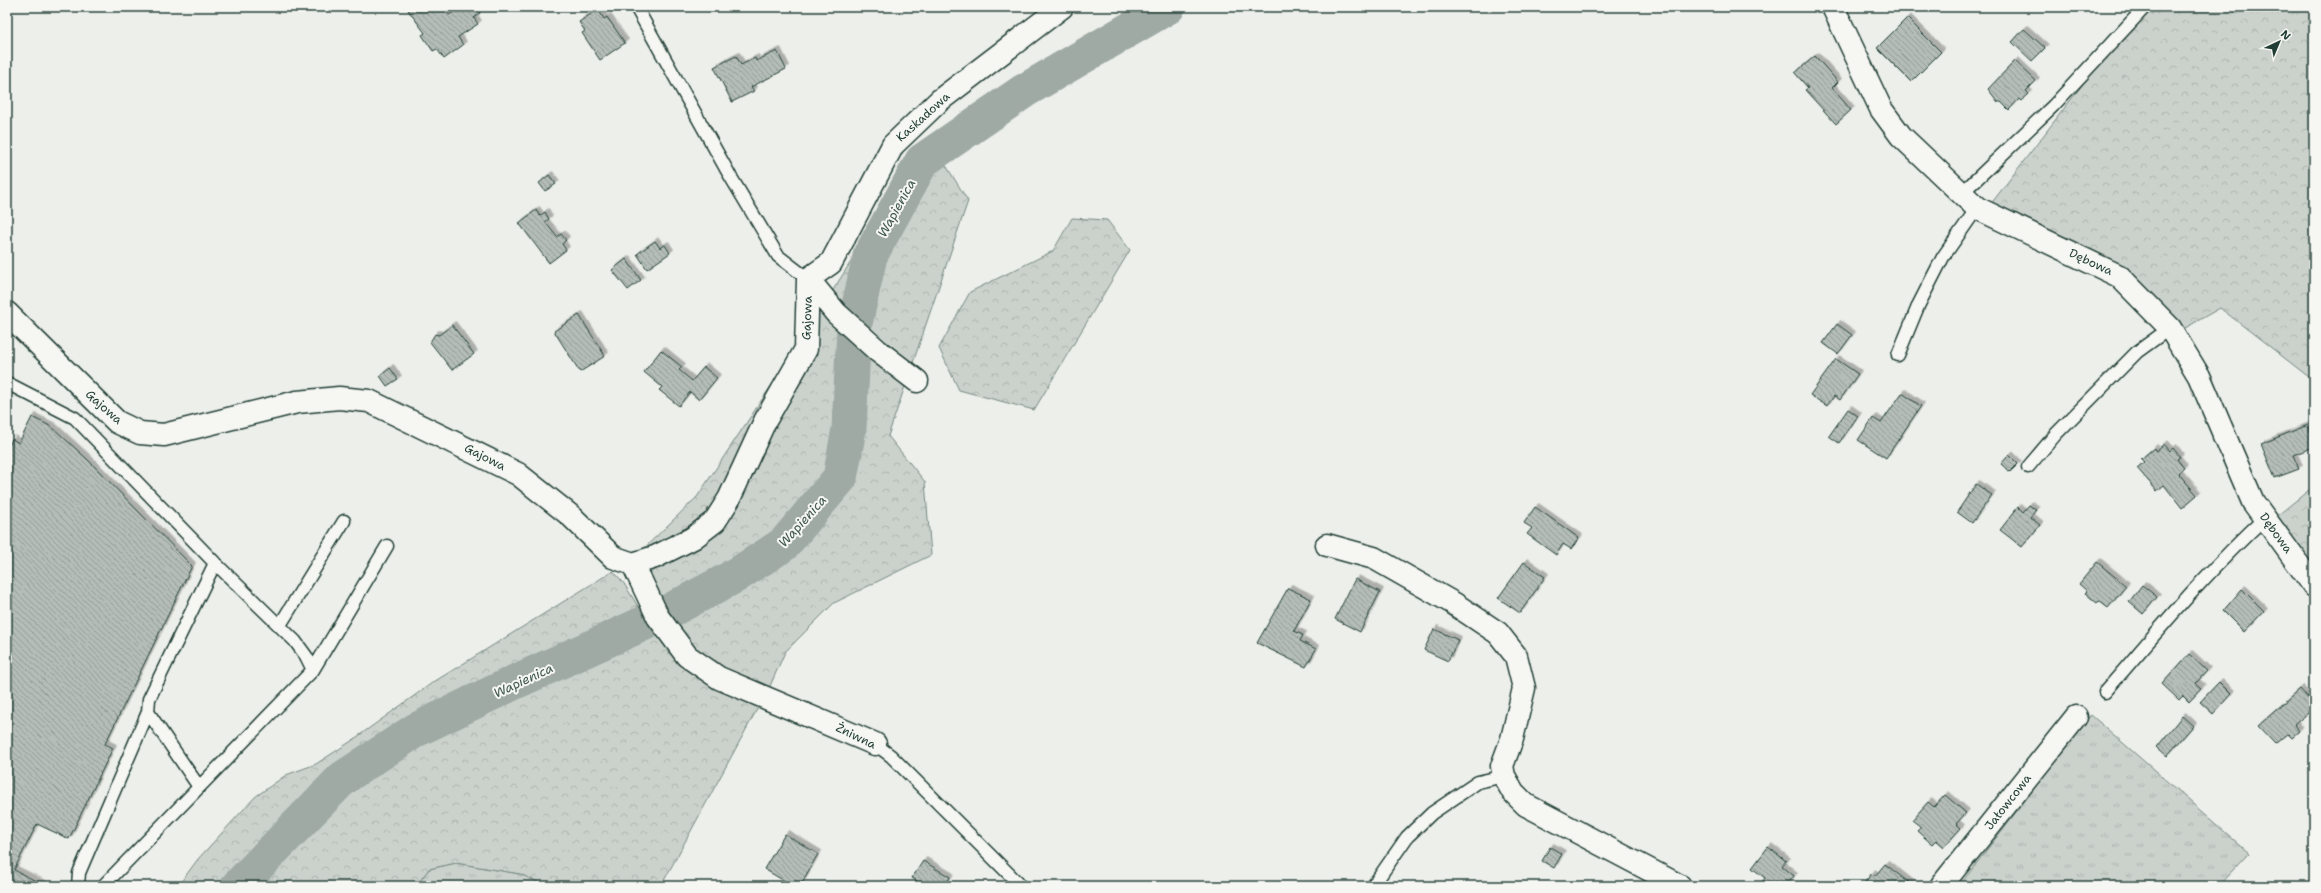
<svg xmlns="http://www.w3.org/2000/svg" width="2321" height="893" viewBox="0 0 2321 893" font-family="'Shantell Sans',sans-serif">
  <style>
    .grass { fill: url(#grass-tufts); stroke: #758880 }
    .forest { fill: url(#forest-crowns); stroke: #758880 }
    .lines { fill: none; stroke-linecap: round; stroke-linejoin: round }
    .river { stroke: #9faaa4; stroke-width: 35 }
    .building { fill: url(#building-back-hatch); stroke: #1f3d34; filter: url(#shadow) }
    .lane-casing { stroke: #1f3d34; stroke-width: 15 }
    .street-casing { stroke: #1f3d34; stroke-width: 25 }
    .lane { stroke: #f6f6f2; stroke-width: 12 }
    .street { stroke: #f6f6f2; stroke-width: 22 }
    .labels { text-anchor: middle; stroke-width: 4; stroke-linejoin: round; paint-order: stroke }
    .street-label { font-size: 12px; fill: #1f3d34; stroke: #f6f6f2 }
    .water-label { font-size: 13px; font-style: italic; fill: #3f5850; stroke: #f6f6f2 }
  </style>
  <defs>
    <pattern id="grass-tufts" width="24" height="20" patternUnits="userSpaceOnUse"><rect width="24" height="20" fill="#cbd2cc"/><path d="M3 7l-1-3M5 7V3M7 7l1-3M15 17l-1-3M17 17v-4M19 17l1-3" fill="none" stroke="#aeb5b0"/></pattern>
    <pattern id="forest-crowns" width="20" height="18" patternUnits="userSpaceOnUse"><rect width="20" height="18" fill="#cbd2cc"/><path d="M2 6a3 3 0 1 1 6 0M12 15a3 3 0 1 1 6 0" fill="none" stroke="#aeb5b0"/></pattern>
    <pattern id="building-back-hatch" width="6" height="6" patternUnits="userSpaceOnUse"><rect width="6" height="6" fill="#b4bdb8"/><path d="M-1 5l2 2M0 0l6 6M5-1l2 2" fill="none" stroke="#929b96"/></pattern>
    <filter id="shadow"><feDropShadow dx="3.5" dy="-3.5" stdDeviation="0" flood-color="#0004"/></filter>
  </defs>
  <rect width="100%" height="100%" fill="#edefea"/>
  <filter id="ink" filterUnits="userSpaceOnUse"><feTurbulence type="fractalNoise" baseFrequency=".025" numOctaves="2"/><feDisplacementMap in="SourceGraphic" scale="8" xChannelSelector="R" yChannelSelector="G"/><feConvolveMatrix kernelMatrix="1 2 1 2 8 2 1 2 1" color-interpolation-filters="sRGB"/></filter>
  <g filter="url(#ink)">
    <path class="grass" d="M2091 715 2249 853 2218 886H1959Z
      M456 863 520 874 547 886H416L429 869Z"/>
    <path class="forest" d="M2142 7H2314V381L2220 308 2180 331 2123 270 1987 209Z
      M929 138 968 201 888 436 925 482 931 555 834 603 785 652 766 695 690 653 636 556 697 497 799 344Z
      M1072 218 1107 220 1130 250 1034 410 959 390 939 348 970 292 1053 251Z
      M2314 486V577L2273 519Z
      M613 571 623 582 642 613 416 715 339 764 253 846 222 886H178L198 859 255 797 286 775 316 764 350 742 432 683Z
      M663 632 761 702 661 886H547L520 874 456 863 429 869 416 886H263L289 853 346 798 410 747Z"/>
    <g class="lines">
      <path class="river" d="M238 886 343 778 416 730 515 682 658 617 735 576 784 544 840 478 849 429 854 328 870 256 922 161 1024 91 1168 7"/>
    </g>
    <path class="building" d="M412 7H443L449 15 458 9 457 7H475L480 13 474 18 478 24 458 37 463 45 444 59 437 49 433 51 422 35 425 33 408 10Z
      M598 9 604 19 607 17 625 43 600 60 582 33 585 31 579 22Z
      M1907 18 1941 52 1911 82 1877 48Z
      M2024 29 2045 48 2032 61 2012 42Z
      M777 51 786 69 751 87 754 91 732 102 714 67 736 56 741 65 755 58 756 61Z
      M1815 56 1838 82 1832 88 1851 110 1836 124 1805 90 1808 88 1795 73Z
      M2015 61 2036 81 2026 91 2029 94 2021 101 2019 99 2009 110 2001 102H1998L1988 89Z
      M549 175 556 184 545 191 539 183Z
      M536 210 540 216 545 212 549 219 545 222 557 237 561 234 566 240 562 244 566 250 549 263 519 223Z
      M655 241 660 248 665 245 670 253 647 269 637 254Z
      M626 259 641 280 628 290 612 270Z
      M579 315 605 356 580 372 554 331Z
      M1837 324 1852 335 1838 354 1823 343Z
      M452 325 474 354 452 370 430 342 435 334 439 335Z
      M661 350 682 367 679 370 692 381 704 367 717 378 699 400 690 392 679 406 659 390 662 387 644 372Z
      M1836 359 1858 374 1840 400 1834 396 1827 406 1810 395Z
      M390 368 398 379 387 386 380 376Z
      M1902 393 1921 406 1886 458 1858 440 1873 418 1881 423Z
      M1848 409 1858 416 1839 443 1829 436Z
      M32 417 52 427 87 459 192 566 105 744 113 748 69 839 37 824 14 870 46 886H7V450L12 439 19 443Z
      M2308 425 2314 439V447L2293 455 2299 469 2275 478 2261 444Z
      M2164 444 2170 451 2173 448 2180 457 2177 459 2184 468 2178 473 2197 495 2182 508 2164 485 2157 491 2137 468 2144 462 2141 459 2154 448 2156 451Z
      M2009 455 2018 464 2010 472 2001 464Z
      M1976 484 1992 495 1972 523 1957 512Z
      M2029 505 2036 510 2030 517 2040 525 2022 547 2000 530 2018 507 2023 512Z
      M1535 507 1579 538 1571 549 1563 544 1556 555 1527 534 1532 528 1524 523Z
      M1524 562 1545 577 1520 613 1498 598Z
      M2097 562 2126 586 2108 608 2099 601 2097 603 2085 593 2087 591 2079 584Z
      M1355 579 1380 592 1360 632 1335 619Z
      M2142 585 2157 597 2143 614 2129 602Z
      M1288 588 1311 599 1294 631 1303 635 1300 641 1316 649 1306 667 1257 643Z
      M2242 589 2264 611 2244 632 2223 611Z
      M1434 629 1458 640 1448 661 1424 650Z
      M2189 654 2207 671 2196 683 2202 688 2189 702 2183 696 2179 700 2162 684Z
      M2219 682 2231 694 2213 714 2200 702Z
      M2300 689 2314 705V708L2294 725 2299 731 2292 737 2288 733 2275 744 2258 726Z
      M2182 716 2193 726 2167 756 2157 747Z
      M1945 795 1966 813 1956 824 1961 828 1944 847 1936 840 1932 844 1917 831 1921 827 1912 820 1928 802 1934 807Z
      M785 834 818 854 800 886H793L764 869Z
      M1550 847 1562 854 1554 868 1542 861Z
      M1768 847 1786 861 1782 866 1794 876 1786 886H1767L1762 882 1765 878 1752 868Z
      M923 861 950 877 945 886H925L912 878Z
      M1885 864 1912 885 1911 886H1862L1872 873 1875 876Z"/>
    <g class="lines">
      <defs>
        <path id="lane" d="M636 7 729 174 778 256 808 279
          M1963 192 2053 106 2145 7
          M1898 355 1919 304 1943 257 1977 208
          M7 383 75 418 215 563 295 641 306 656 313 670
          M2028 467 2056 434 2137 352 2170 328
          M280 625 344 521
          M2105 692C2157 632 2207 571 2266 517
          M875 744 891 756 1021 886
          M199 787 148 712 149 699 215 563
          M78 886 79 873 148 712
          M103 886 313 670 387 546
          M1373 886 1407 837 1432 813 1478 782 1504 776"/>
        <path id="street" d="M1833 7 1881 109 1901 136 1977 208 2119 276 2170 328 2199 376 2253 502 2314 586
          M808 279 831 263 893 145 940 100 1062 7
          M808 279 836 313 878 351 917 381
          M7 313 117 422 140 433 164 435 297 402 339 398 369 401 518 474 571 516 613 557 633 564 655 557 693 538 715 521 729 499 765 421 806 349 808 279
          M1327 545 1374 558 1453 603 1498 633 1516 656 1524 688 1512 739 1502 766 1504 776 1513 792 1526 805 1680 886
          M633 564 658 617 687 656 719 678 875 744
          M1941 886 2076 717"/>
      </defs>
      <use href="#lane" class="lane-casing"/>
      <use href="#street" class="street-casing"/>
      <use href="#lane" class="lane"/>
      <use href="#street" class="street"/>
    </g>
  </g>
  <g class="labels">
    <g class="street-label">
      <text transform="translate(923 117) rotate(-42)" y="4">Kaskadowa</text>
      <text transform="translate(2091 262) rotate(25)" y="4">Dębowa</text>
      <text transform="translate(807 318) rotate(-88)" y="4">Gajowa</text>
      <text transform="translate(104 407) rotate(42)" y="4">Gajowa</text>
      <text transform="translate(485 457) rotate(27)" y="4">Gajowa</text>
      <text transform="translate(2276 533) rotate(54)" y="4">Dębowa</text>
      <text transform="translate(856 736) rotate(26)" y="4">Żniwna</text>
      <text transform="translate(2008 802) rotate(-52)" y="4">Jałowcowa</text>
    </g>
    <g class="water-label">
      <text transform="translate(896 208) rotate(-61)" y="5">Wapienica</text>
      <text transform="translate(802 521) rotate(-48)" y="5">Wapienica</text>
      <text transform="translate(523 680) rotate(-25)" y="5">Wapienica</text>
    </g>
  </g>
  <rect width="2321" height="893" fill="none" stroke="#f6f6f2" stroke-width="24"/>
  <rect x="12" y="12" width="2297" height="869" fill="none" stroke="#1f3d34" stroke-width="1.5" filter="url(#ink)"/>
  <g transform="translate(2279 42) rotate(44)" stroke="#f6f6f2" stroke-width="3" paint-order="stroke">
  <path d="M0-3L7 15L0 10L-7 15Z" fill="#1f3d34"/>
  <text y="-6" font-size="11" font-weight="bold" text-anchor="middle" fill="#1f3d34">N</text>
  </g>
</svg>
